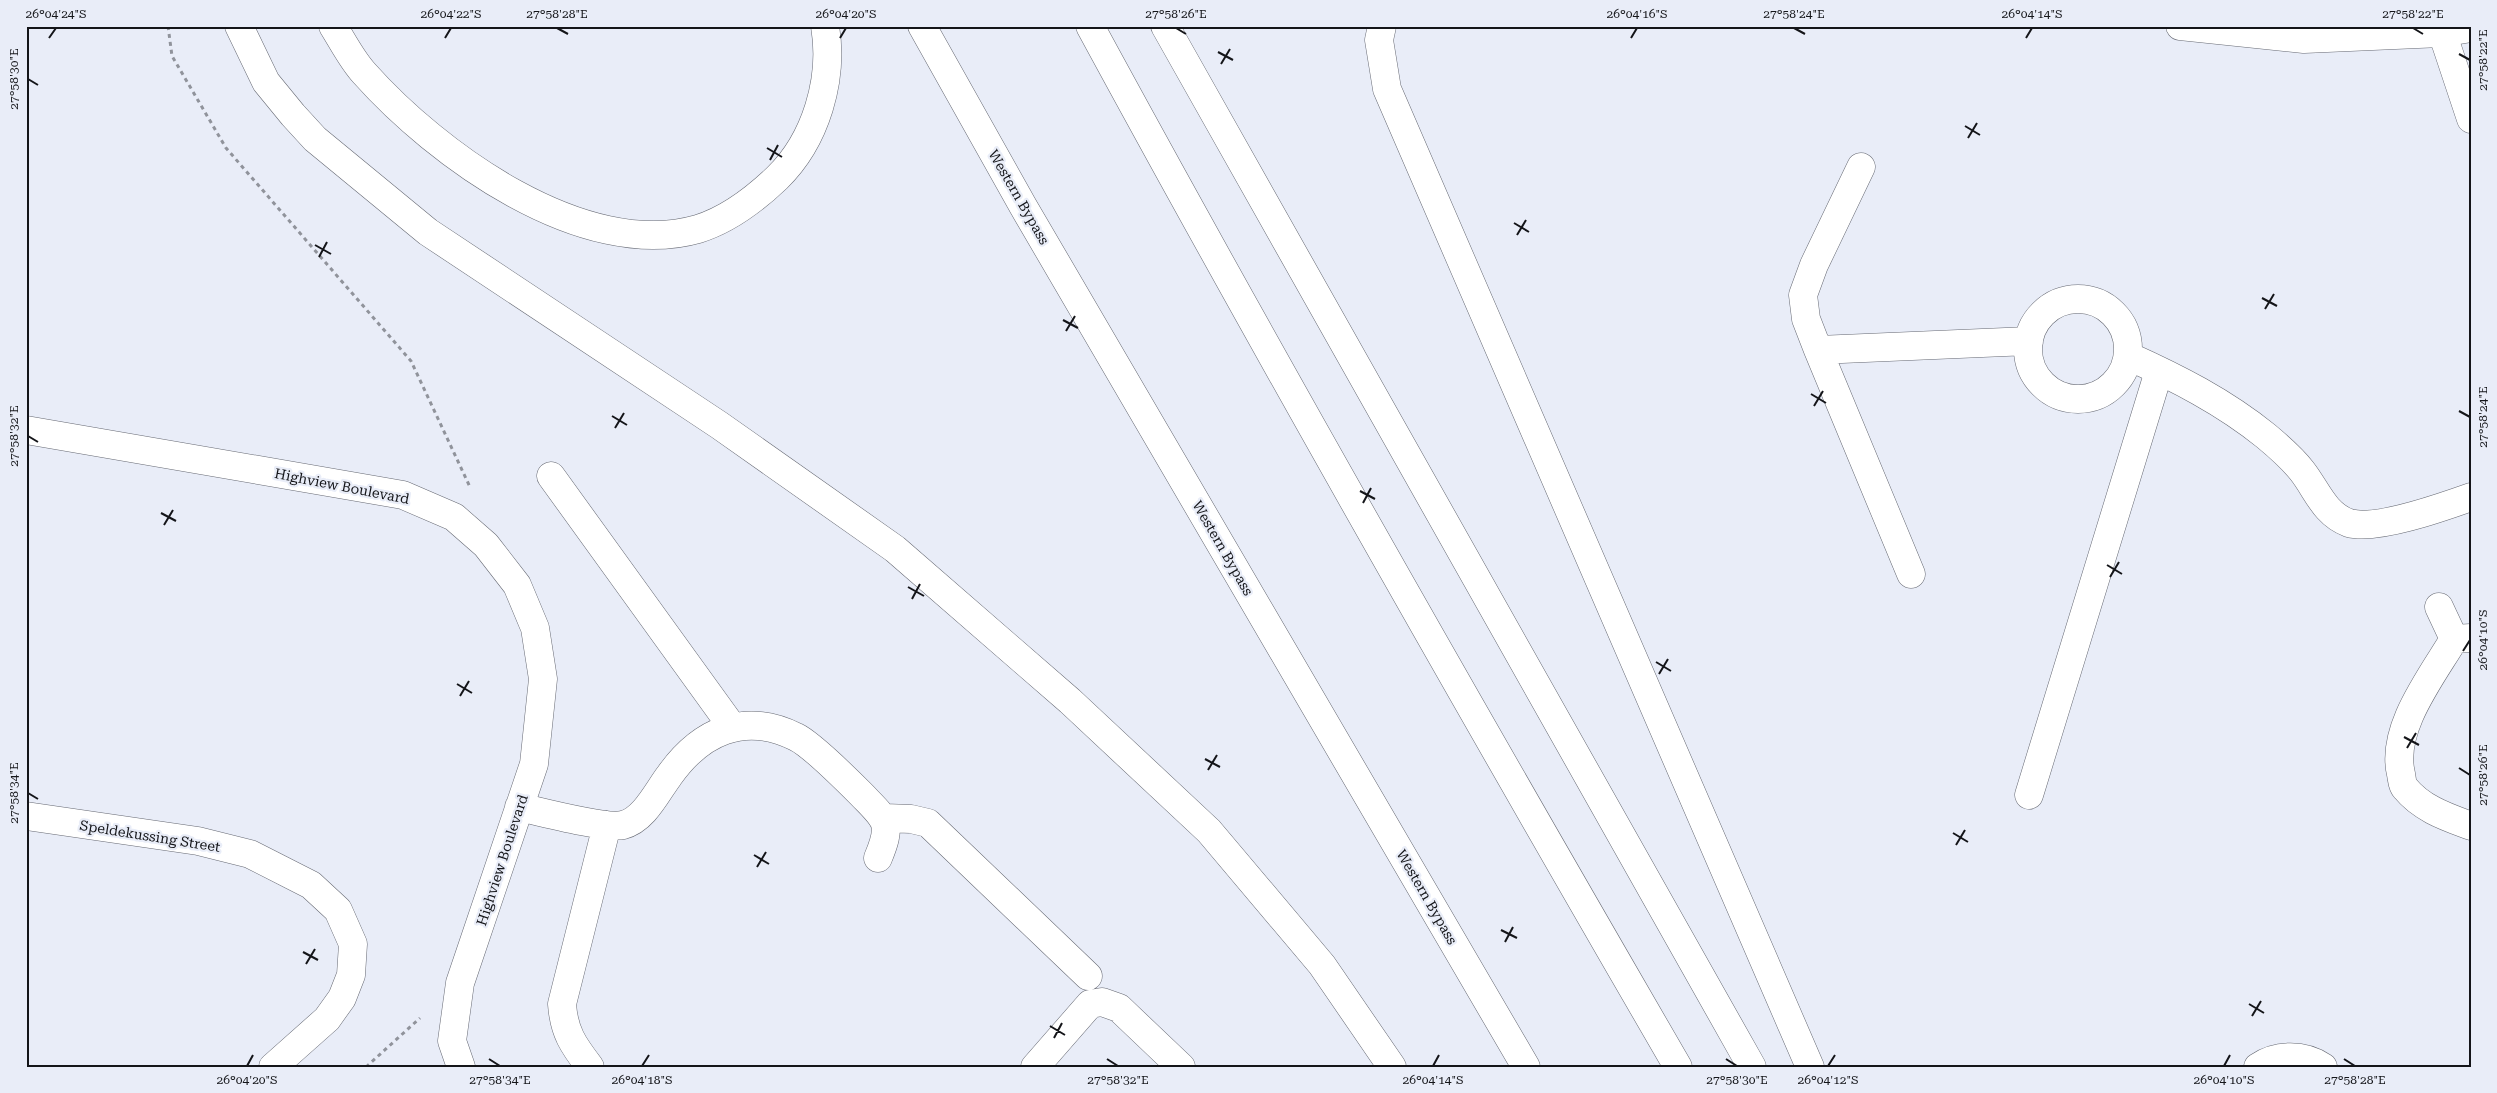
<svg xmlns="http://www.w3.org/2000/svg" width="2497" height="1093" viewBox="0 0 2497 1093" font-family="'Roboto Serif',serif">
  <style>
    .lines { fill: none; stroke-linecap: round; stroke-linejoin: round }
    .minor-casing { stroke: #666973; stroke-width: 29 }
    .major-casing { stroke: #666973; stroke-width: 29 }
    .highway-casing { stroke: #666973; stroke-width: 29 }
    .path { stroke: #90939b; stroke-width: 3; stroke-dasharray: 4 4; stroke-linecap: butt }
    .minor { stroke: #fff; stroke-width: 28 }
    .major { stroke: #fff; stroke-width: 28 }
    .highway { stroke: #fff; stroke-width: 28 }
    .ticks { fill: none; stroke: #141519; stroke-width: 2 }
    .labels { text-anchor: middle; stroke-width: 4.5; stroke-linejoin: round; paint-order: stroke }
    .street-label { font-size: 14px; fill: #141519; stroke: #e9edf8 }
    .neatline { fill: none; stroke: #141519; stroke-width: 2 }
    .ticks-label { font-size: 12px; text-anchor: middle; fill: #141519 }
  </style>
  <rect width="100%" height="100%" fill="#e9edf8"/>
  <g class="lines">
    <defs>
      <path id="minor" d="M2440 26 2471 119
        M1861 167 1814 265 1803 295 1806 319 1818 350 1911 574
        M2028 349a50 50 0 1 1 100 0a50 50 0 1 1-100 0Z
        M1818 350 2029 341
        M2128 356C2177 378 2224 402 2266 436 2278 446 2292 458 2302 471 2317 490 2324 514 2349 523 2376 531 2443 507 2471 497
        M26 430 403 495 454 517 486 545 517 585 535 628 543 679 534 764 460 983 452 1041 461 1067
        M551 476 733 728
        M2439 607 2454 639 2471 638
        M2454 639C2432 676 2390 729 2401 774 2402 779 2402 785 2405 788 2422 809 2447 817 2471 826
        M2029 795 2159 371
        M519 807C541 812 605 829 623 825 644 820 657 792 669 776 700 732 744 711 796 737 811 744 848 781 861 794 886 820 893 822 878 858
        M26 816 198 841 250 854 311 885 338 910 353 944 351 975 342 998 327 1019 273 1067
        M885 818 911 819 928 823 1088 976
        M590 1067C573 1045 564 1032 562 1004L607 825
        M1035 1067 1090 1004 1102 1002 1119 1008 1181 1067
        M2258 1067C2277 1054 2304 1054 2323 1067"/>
      <path id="major" d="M2180 26 2304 39 2441 33 2471 28"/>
      <path id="highway" d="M239 26 266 82 293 115 315 139 428 232 719 425 895 549 1070 701 1209 831 1322 965 1392 1067
        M333 26C343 42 352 60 364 73 436 154 583 262 698 229 727 220 755 199 777 178 816 140 834 79 825 26
        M922 26 1023 206 1526 1067
        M1090 26C1280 376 1478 722 1678 1067
        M1165 26 1752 1067
        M1382 26 1379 40 1387 89 1810 1067"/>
    </defs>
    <use href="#minor" class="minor-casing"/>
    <use href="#major" class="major-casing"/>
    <use href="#highway" class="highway-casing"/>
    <path class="path" d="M168 26 172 56 226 148 411 361 470 487
      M366 1067 420 1018"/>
    <use href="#minor" class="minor"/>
    <use href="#major" class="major"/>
    <use href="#highway" class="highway"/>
  </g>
  <path class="ticks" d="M557 28 568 34M1176 28 1186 34M1794 28 1805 34M2413 28 2423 34M49 38 56 28M445 38 451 28M840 38 846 28M1631 38 1637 28M2026 38 2032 28M1218 52 1233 60M2459 54 2470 60M1221 64 1230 49M28 79 38 85M1965 126 1980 135M1968 138 1977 123M767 148 782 157M770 160 778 145M1514 223 1529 232M1517 235 1526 220M315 245 331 254M319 257 327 242M2262 298 2277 306M2265 309 2274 294M1063 320 1078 328M1066 331 1075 316M1811 394 1826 403M1814 406 1823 391M2459 411 2470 417M612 416 627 425M615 428 624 413M28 436 38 442M1360 491 1375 499M1363 503 1371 488M161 513 176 521M164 525 173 510M2107 565 2122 574M2110 577 2119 562M908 587 924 596M912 599 920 584M2463 651 2470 640M1656 662 1671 671M1659 674 1668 659M457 684 472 693M460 696 469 681M2404 737 2419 745M2407 748 2416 733M1205 759 1220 767M2459 768 2470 775M1208 770 1217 755M28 793 38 799M1953 833 1968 842M1956 845 1965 830M754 855 769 864M757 867 766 852M1501 930 1517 938M1505 942 1513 927M303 952 318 960M306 964 315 949M2249 1004 2264 1013M2252 1016 2261 1001M1050 1026 1065 1035M1054 1038 1062 1023M489 1059 500 1066M1107 1059 1118 1066M1726 1059 1737 1066M2344 1059 2355 1066M247 1066 253 1055M642 1066 649 1055M1433 1066 1439 1055M1828 1066 1835 1055M2224 1066 2230 1055"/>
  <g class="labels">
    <g class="street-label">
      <text transform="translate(1019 197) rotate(60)" y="5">Western Bypass</text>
      <text transform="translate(342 486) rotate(11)" y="5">Highview Boulevard</text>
      <text transform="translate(1223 548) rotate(60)" y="5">Western Bypass</text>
      <text transform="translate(150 836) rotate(9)" y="5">Speldekussing Street</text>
      <text transform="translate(502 860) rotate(-72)" y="5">Highview Boulevard</text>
      <text transform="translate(1427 897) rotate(60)" y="5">Western Bypass</text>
    </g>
  </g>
  <rect width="2497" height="1093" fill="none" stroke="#e9edf8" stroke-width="55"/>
  <rect x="28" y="28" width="2442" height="1038" class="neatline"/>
  <g class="ticks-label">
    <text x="56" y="18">26°04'24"S</text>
    <text x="451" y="18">26°04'22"S</text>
    <text x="557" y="18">27°58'28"E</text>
    <text x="846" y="18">26°04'20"S</text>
    <text x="1176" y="18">27°58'26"E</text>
    <text x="1637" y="18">26°04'16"S</text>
    <text x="1794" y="18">27°58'24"E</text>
    <text x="2032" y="18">26°04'14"S</text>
    <text x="2413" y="18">27°58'22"E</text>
    <text transform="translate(2483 60) rotate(-90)" y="4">27°58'22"E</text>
    <text transform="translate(14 79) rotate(-90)" y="4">27°58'30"E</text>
    <text transform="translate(2483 417) rotate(-90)" y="4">27°58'24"E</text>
    <text transform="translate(14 436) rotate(-90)" y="4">27°58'32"E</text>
    <text transform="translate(2483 640) rotate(-90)" y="4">26°04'10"S</text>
    <text transform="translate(2483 775) rotate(-90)" y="4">27°58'26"E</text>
    <text transform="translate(14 793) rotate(-90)" y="4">27°58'34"E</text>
    <text x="247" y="1084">26°04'20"S</text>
    <text x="500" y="1084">27°58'34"E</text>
    <text x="642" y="1084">26°04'18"S</text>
    <text x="1118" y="1084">27°58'32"E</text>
    <text x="1433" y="1084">26°04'14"S</text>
    <text x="1737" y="1084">27°58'30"E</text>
    <text x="1828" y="1084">26°04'12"S</text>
    <text x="2224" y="1084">26°04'10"S</text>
    <text x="2355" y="1084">27°58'28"E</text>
  </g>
</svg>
